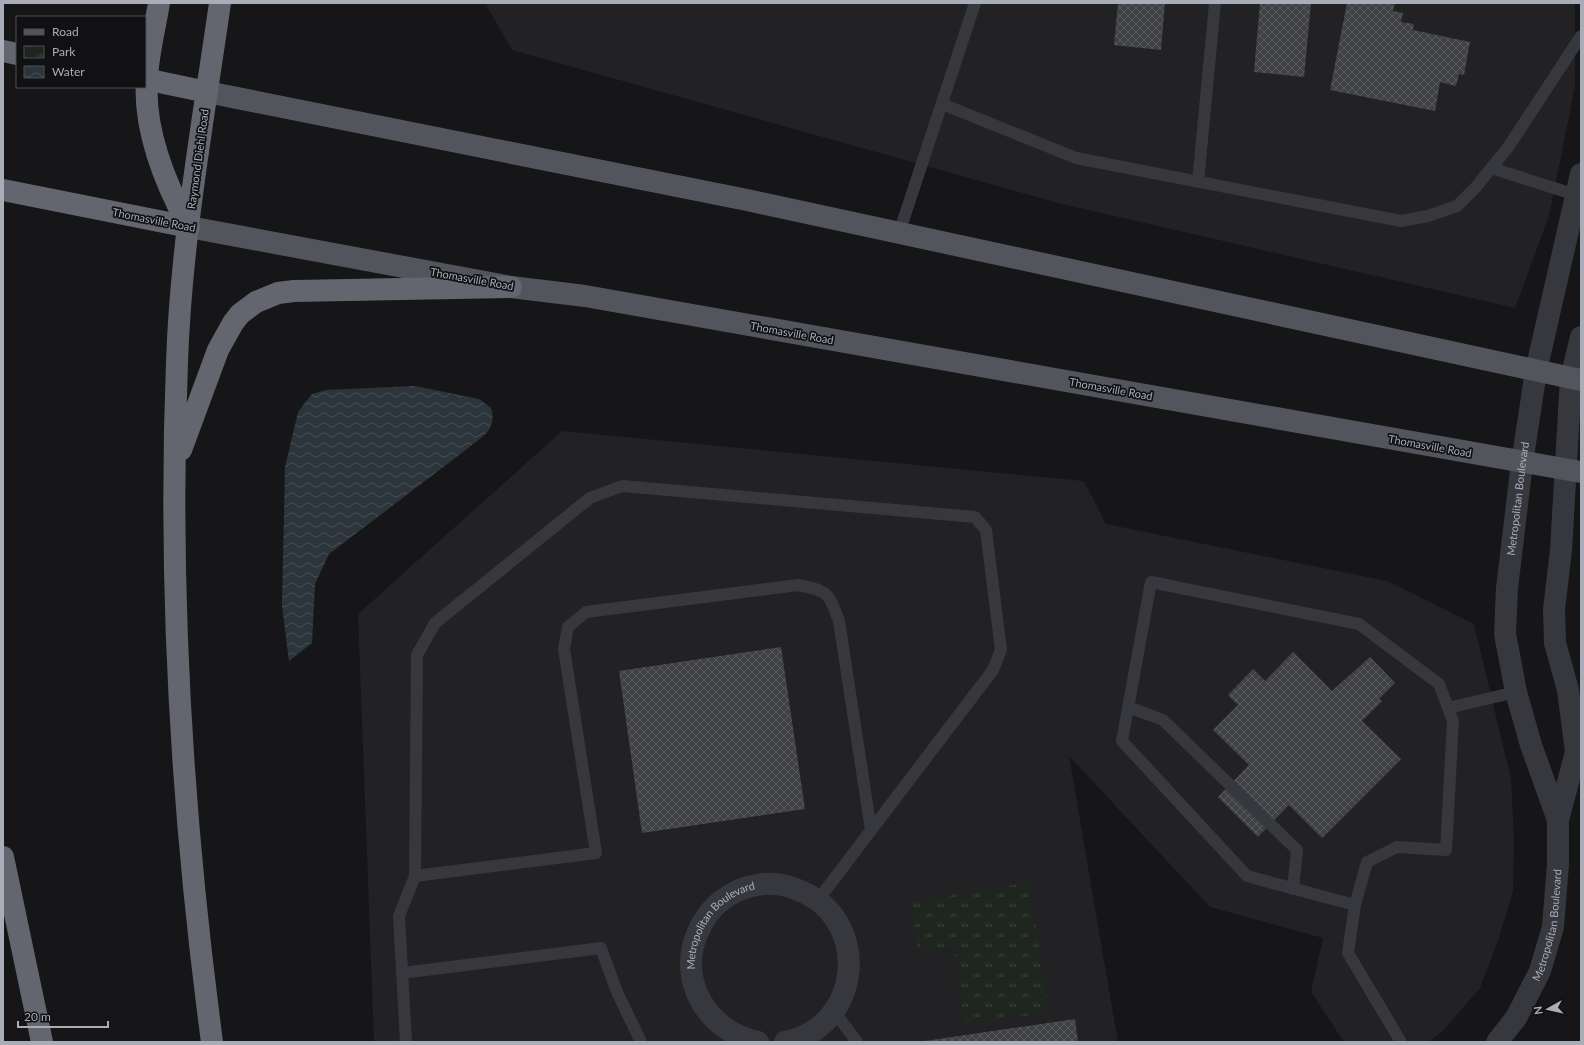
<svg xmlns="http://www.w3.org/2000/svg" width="1584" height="1045" viewBox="0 0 1584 1045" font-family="Lato,sans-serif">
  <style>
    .built { fill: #222225 }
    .park { fill: url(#park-tufts) }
    .water { fill: url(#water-waves) }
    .building { fill: url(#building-cross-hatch) }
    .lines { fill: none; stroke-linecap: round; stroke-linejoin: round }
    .lane { stroke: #37383d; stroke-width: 12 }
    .street { stroke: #37383d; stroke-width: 22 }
    .primary { stroke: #53555c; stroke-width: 22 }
    .highway { stroke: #63666e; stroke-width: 22 }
    .labels { text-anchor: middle; stroke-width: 3.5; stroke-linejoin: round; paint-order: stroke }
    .street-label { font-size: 11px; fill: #a8adb8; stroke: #111113 }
  </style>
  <defs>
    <pattern id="park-tufts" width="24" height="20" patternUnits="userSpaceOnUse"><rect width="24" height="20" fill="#1e261f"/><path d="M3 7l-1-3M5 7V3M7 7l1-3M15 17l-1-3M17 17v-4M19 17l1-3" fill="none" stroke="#3c433d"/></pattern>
    <pattern id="water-waves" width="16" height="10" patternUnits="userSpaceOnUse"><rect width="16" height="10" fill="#2c353c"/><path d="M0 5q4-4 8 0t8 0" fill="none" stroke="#485056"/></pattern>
    <pattern id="building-cross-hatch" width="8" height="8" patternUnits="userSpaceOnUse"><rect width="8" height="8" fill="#404145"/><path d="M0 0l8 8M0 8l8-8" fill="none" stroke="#595a5e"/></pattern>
  </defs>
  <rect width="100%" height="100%" fill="#161618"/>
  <path class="built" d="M485 3H1575V86L1549 216 1515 308 1058 203 512 50Z
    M562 431 1084 481 1106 524 1387 581 1474 624 1511 779 1514 840 1513 891 1499 938 1480 988 1443 1031 1428 1042H1344L1311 992 1323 938 1210 907 1069 756 1118 1042H374L358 614Z"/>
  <path class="park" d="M1030 882 1049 1013 964 1024 954 946 918 951 911 902Z"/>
  <path class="water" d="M415 386 479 399 491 408C497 430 483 436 467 449L329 554 315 584 312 643 289 661 282 606 285 467 298 412 312 394 326 390Z"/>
  <path class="building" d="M1118 3H1165L1161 50 1114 45Z
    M1260 3H1311L1304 77 1254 72Z
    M1347 3H1395L1393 11 1403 13 1401 22 1414 24 1413 30 1470 42 1464 75 1459 74 1456 86 1440 82 1435 111 1330 90Z
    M781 647 805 809 642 833 619 671Z
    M1293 652 1332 691 1370 657 1395 683 1379 699 1382 701 1362 721 1401 759 1322 838 1289 805 1258 837 1218 797 1249 765 1213 730 1238 705 1228 695 1253 669 1265 681Z
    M1075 1019 1078 1042H925V1041Z"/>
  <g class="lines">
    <path class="lane" d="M942 104 1076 158 1401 221 1428 216 1457 206 1476 187 1509 146 1581 36
      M1491 168 1576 195
      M1198 182 1215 3
      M899 233 975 3
      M1128 707 1163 720 1297 850 1293 889
      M1448 708 1516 692
      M415 876 596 853 564 649 568 627 586 612 798 585C829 591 828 592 839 621L871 830
      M1355 905 1247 876 1122 741 1151 582 1359 624 1439 684 1453 721 1446 850 1397 847 1367 862 1355 905 1348 953 1401 1042
      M402 973 601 948 617 992 641 1042
      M834 1011 857 1042
      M406 1042 399 916 415 876 417 655 435 623 590 498 622 486 975 517 986 530 1001 650 993 670 818 900"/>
    <g class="street">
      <path id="s1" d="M1558 820 1531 745 1516 692 1505 634 1507 588 1522 463 1536 371 1581 174"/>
      <path id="s2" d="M758 1042C708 1032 676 980 698 932 707 910 725 894 748 887 765 882 782 883 798 890 872 918 863 1027 785 1042"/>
      <path id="s3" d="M1497 1042 1516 1018 1540 971 1553 927 1558 864V820L1576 752 1568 690 1555 643 1554 609 1561 550 1571 378 1581 337"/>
    </g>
    <path class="primary" d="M207 92 747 200 1581 380
      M189 227 511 287 585 296 1581 472"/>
    <path class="highway" d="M159 3C155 28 148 53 147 79 143 130 165 183 189 227
      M3 51 17 54
      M145 79 207 92
      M3 190 189 227
      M181 450 218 350 233 323 240 314 256 302 278 293 294 291 511 287
      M3 857 42 1042
      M212 1042C182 817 168 589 177 362 181 242 203 122 220 3"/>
  </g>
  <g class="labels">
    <g class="street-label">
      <text transform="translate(198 159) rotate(-82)" y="4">Raymond Diehl Road</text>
      <text transform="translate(154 220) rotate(11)" y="4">Thomasville Road</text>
      <text transform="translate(472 279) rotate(10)" y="4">Thomasville Road</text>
      <text transform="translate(792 333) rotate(10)" y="4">Thomasville Road</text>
      <text transform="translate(1111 389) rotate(10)" y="4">Thomasville Road</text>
      <text transform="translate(1430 446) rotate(10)" y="4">Thomasville Road</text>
      <text dy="4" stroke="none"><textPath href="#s1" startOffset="330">Metropolitan Boulevard</textPath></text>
      <text dy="4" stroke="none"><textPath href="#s3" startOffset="130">Metropolitan Boulevard</textPath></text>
      <text dy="4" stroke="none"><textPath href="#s2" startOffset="163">Metropolitan Boulevard</textPath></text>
    </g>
  </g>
  <rect width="1584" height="1045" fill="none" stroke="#a8adb8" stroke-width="8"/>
  <rect x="16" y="16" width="130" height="72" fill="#111113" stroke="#4d4f55"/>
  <rect x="24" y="29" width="20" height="6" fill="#53555c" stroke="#4d4f55"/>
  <text x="52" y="36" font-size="12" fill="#a8adb8">Road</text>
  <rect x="24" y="46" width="20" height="12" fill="url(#park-tufts)" stroke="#4d4f55"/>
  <text x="52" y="56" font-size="12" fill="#a8adb8">Park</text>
  <rect x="24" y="66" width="20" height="12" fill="url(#water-waves)" stroke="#4d4f55"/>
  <text x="52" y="76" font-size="12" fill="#a8adb8">Water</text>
  <g transform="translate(1548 1009) rotate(262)" stroke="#111113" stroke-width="3" paint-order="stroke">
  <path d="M0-3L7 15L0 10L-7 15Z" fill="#a8adb8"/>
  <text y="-6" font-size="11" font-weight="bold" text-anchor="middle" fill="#a8adb8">N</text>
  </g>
  <path d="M18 1021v6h90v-6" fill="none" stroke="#a8adb8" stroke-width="2"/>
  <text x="24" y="1021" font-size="12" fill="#a8adb8" stroke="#111113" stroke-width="3" paint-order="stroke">20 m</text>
</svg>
